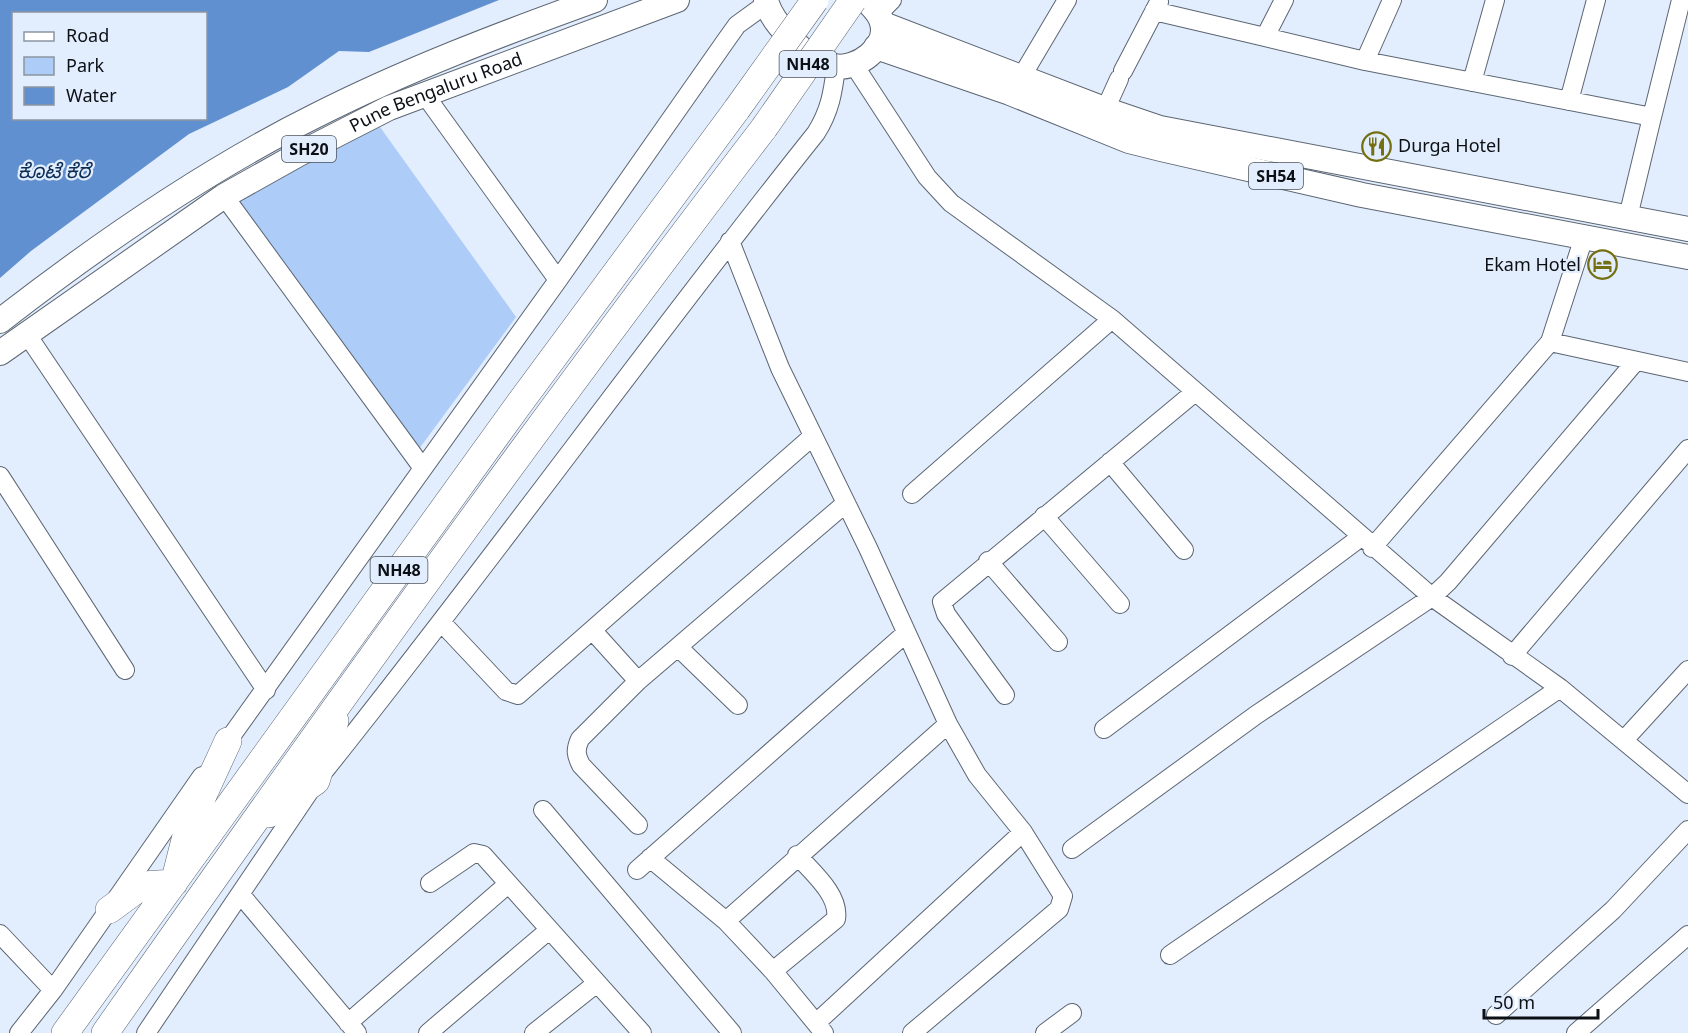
<svg xmlns="http://www.w3.org/2000/svg" width="1688" height="1033" viewBox="0 0 1688 1033" font-family="'Noto Sans','Noto Sans Kannada',sans-serif">
  <style>
    .green { fill: #adccf7 }
    .water { fill: #6090d0; fill-rule: evenodd }
    .lines { fill: none; stroke-linecap: round; stroke-linejoin: round }
    .minor-casing { stroke: #5c6673; stroke-width: 20 }
    .major-casing { stroke: #5c6673; stroke-width: 26 }
    .highway-casing { stroke: #5c6673; stroke-width: 28 }
    .minor { stroke: #fff; stroke-width: 18 }
    .major { stroke: #fff; stroke-width: 24 }
    .highway { stroke: #fff; stroke-width: 27 }
    .highway-bridge-casing { stroke: #5c6673; stroke-width: 28; stroke-linecap: butt }
    .highway-bridge { stroke: #fff; stroke-width: 27 }
    .labels { text-anchor: middle; stroke-width: 4.5; stroke-linejoin: round; paint-order: stroke }
    .shield { fill: #e2edfd; stroke: #4c525b; stroke-width: 1.5 }
    .shield-label { font-size: 16px; font-weight: bold; fill: #0c1015 }
    .street-label { font-size: 18px; fill: #0c1015; stroke: #e2edfd }
    .poi-label { font-size: 18px; fill: #0c1015; stroke: #e2edfd; text-anchor: start }
    .water-label { font-size: 20px; font-style: italic; fill: #0b2c55; stroke: #e2edfd }
  </style>
  <rect width="100%" height="100%" fill="#e2edfd"/>
  <path class="green" d="M380 127 516 317 416 453 233 202Z"/>
  <path class="water" d="M0 0H499L369 52 339 51 288 87 189 134 31 251 0 278ZM14 14H206V118H14Z"/>
  <g class="lines">
    <defs>
      <path id="minor" d="M1154 11 1265 37 1284 0
        M878 14 892 0
        M1265 37 1365 61 1392 0
        M1365 61 1652 117 1628 217
        M854 65 927 177 951 203 1112 319 1432 597 1560 688 1688 794
        M1123 71 1159 2
        M1022 76 1067 0
        M1472 82 1495 0
        M425 95 558 280
        M1569 101 1596 0
        M1652 117 1681 0
        M1100 121 1119 79
        M224 196 422 467
        M730 241 780 368 868 548 948 724 977 775 1023 832 1063 896 1059 909 912 1033
        M28 336 266 690
        M1550 342 1688 372
        M1110 462 1184 550
        M0 476 125 670
        M912 494 1112 319
        M1044 516 1120 604
        M1372 548 1550 342 1584 237
        M988 561 1058 642
        M442 623 506 691 518 695 813 436
        M593 631 638 681
        M678 647 738 705
        M1512 656 1688 449
        M1005 695 946 614 942 602 1195 392
        M1104 729 1361 537
        M1625 739 1688 670
        M222 749 558 280 727 39 737 25 766 4
        M325 770C493 560 649 342 816 133 830 111 833 92 836 67
        M543 810 732 1033
        M638 825 581 765C576 755 575 750 580 739L638 681 846 503
        M1072 849 1256 715 1432 597 1448 582 1636 361
        M650 858 726 921 773 971 824 1033
        M637 870 905 634
        M430 883 474 853 483 855 642 1033
        M241 895 357 1033
        M726 921 948 724
        M0 934 53 990
        M1170 955 1560 688
        M773 971 836 919C840 895 812 872 797 855
        M1496 1015 1613 910 1688 830
        M348 1023 508 884
        M816 1023 1023 832
        M19 1033 53 990 202 776
        M146 1033 309 792
        M428 1033 549 930
        M534 1033 597 983
        M1045 1033 1072 1013
        M1576 1033 1688 935"/>
      <g id="major">
        <path d="M766 0C769 13 779 26 788 35 800 49 815 63 834 66 856 71 889 47 882 23 880 13 872 7 866 0"/>
        <path d="M883 24 1104 109 1160 128 1688 229"/>
        <path d="M876 47 1010 93 1129 141 1161 149 1362 195 1688 257"/>
        <path d="M0 321C99 244 204 171 317 115 406 70 501 34 595 0"/>
        <path id="s1" d="M0 353 224 196 299 154 389 108 677 0"/>
      </g>
      <path id="highway" d="M269 814 316 781 335 721
        M109 910 143 885 174 883 188 828 228 741
        M65 1033 519 404 737 109
        M105 1033C319 728 537 424 764 128"/>
    </defs>
    <use href="#minor" class="minor-casing"/>
    <use href="#major" class="major-casing"/>
    <use href="#highway" class="highway-casing"/>
    <use href="#minor" class="minor"/>
    <use href="#major" class="major"/>
    <use href="#highway" class="highway"/>
    <defs>
      <path id="highway-bridge" d="M737 109 815 0
        M764 128 853 0"/>
    </defs>
    <use href="#highway-bridge" class="highway-bridge-casing"/>
    <use href="#highway-bridge" class="highway-bridge"/>
  </g>
  <defs>
    <symbol id="restaurant-ring" viewBox="-11 -11 22 22"><circle r="9.5" fill="#e2edfd" stroke="#747011" stroke-width="1.5"/><path d="M-5-6h1v4h1v-4h1v4h1v-4h1v5L-1.5 .5V6h-2V.5L-5-1ZM5-6V6H3V1.5H1.5Q1.5-4 5-6Z" fill="#747011"/></symbol>
    <symbol id="hotel-ring" viewBox="-11 -11 22 22"><circle r="9.5" fill="#e2edfd" stroke="#747011" stroke-width="1.5"/><path d="M-6-4.5h1.5V1H6V5H4.5V3h-9V5H-6ZM-4 0a1.8 1.8 0 1 1 3.6 0ZM.5 0V-2.5h3Q6-2.5 6 0Z" fill="#747011"/></symbol>
  </defs>
  <g fill-rule="evenodd">
    <use href="#restaurant-ring" x="1360" y="130" width="33" height="33"/>
    <use href="#hotel-ring" x="1586" y="248" width="33" height="33"/>
  </g>
  <g class="labels">
    <g class="shield">
      <rect x="779.5" y="51" width="57" height="26" rx="4.5"/>
      <rect x="282" y="136" width="54" height="26" rx="4.5"/>
      <rect x="1249" y="163" width="54" height="26" rx="4.5"/>
      <rect x="370.5" y="557" width="57" height="26" rx="4.5"/>
    </g>
    <g class="shield-label">
      <text x="808" y="70">NH48</text>
      <text x="309" y="155">SH20</text>
      <text x="1276" y="182">SH54</text>
      <text x="399" y="576">NH48</text>
    </g>
    <g class="street-label">
      <text dy="6" stroke="none"><textPath href="#s1" startOffset="510">Pune Bengaluru Road</textPath></text>
    </g>
    <g class="poi-label">
      <text x="1398" y="152">Durga Hotel</text>
      <text x="1581" y="271" text-anchor="end">Ekam Hotel</text>
    </g>
    <g class="water-label">
      <text x="54" y="178">ಕೊಟೆ ಕೆರೆ</text>
    </g>
  </g>
  <rect x="12" y="12" width="195" height="108" fill="#e2edfd" stroke="#8c95a0" stroke-width="1.5"/>
  <rect x="24" y="32" width="30" height="9" fill="#ffffff" stroke="#8c95a0" stroke-width="1.5"/>
  <text x="66" y="42" font-size="18" fill="#0c1015">Road</text>
  <rect x="24" y="57" width="30" height="18" fill="#adccf7" stroke="#8c95a0" stroke-width="1.5"/>
  <text x="66" y="72" font-size="18" fill="#0c1015">Park</text>
  <rect x="24" y="87" width="30" height="18" fill="#6090d0" stroke="#8c95a0" stroke-width="1.5"/>
  <text x="66" y="102" font-size="18" fill="#0c1015">Water</text>
  <path d="M1484 1009v9h114v-9" fill="none" stroke="#0c1015" stroke-width="3"/>
  <text x="1493" y="1009" font-size="18" fill="#0c1015" stroke="#e2edfd" stroke-width="4.5" paint-order="stroke">50 m</text>
</svg>
